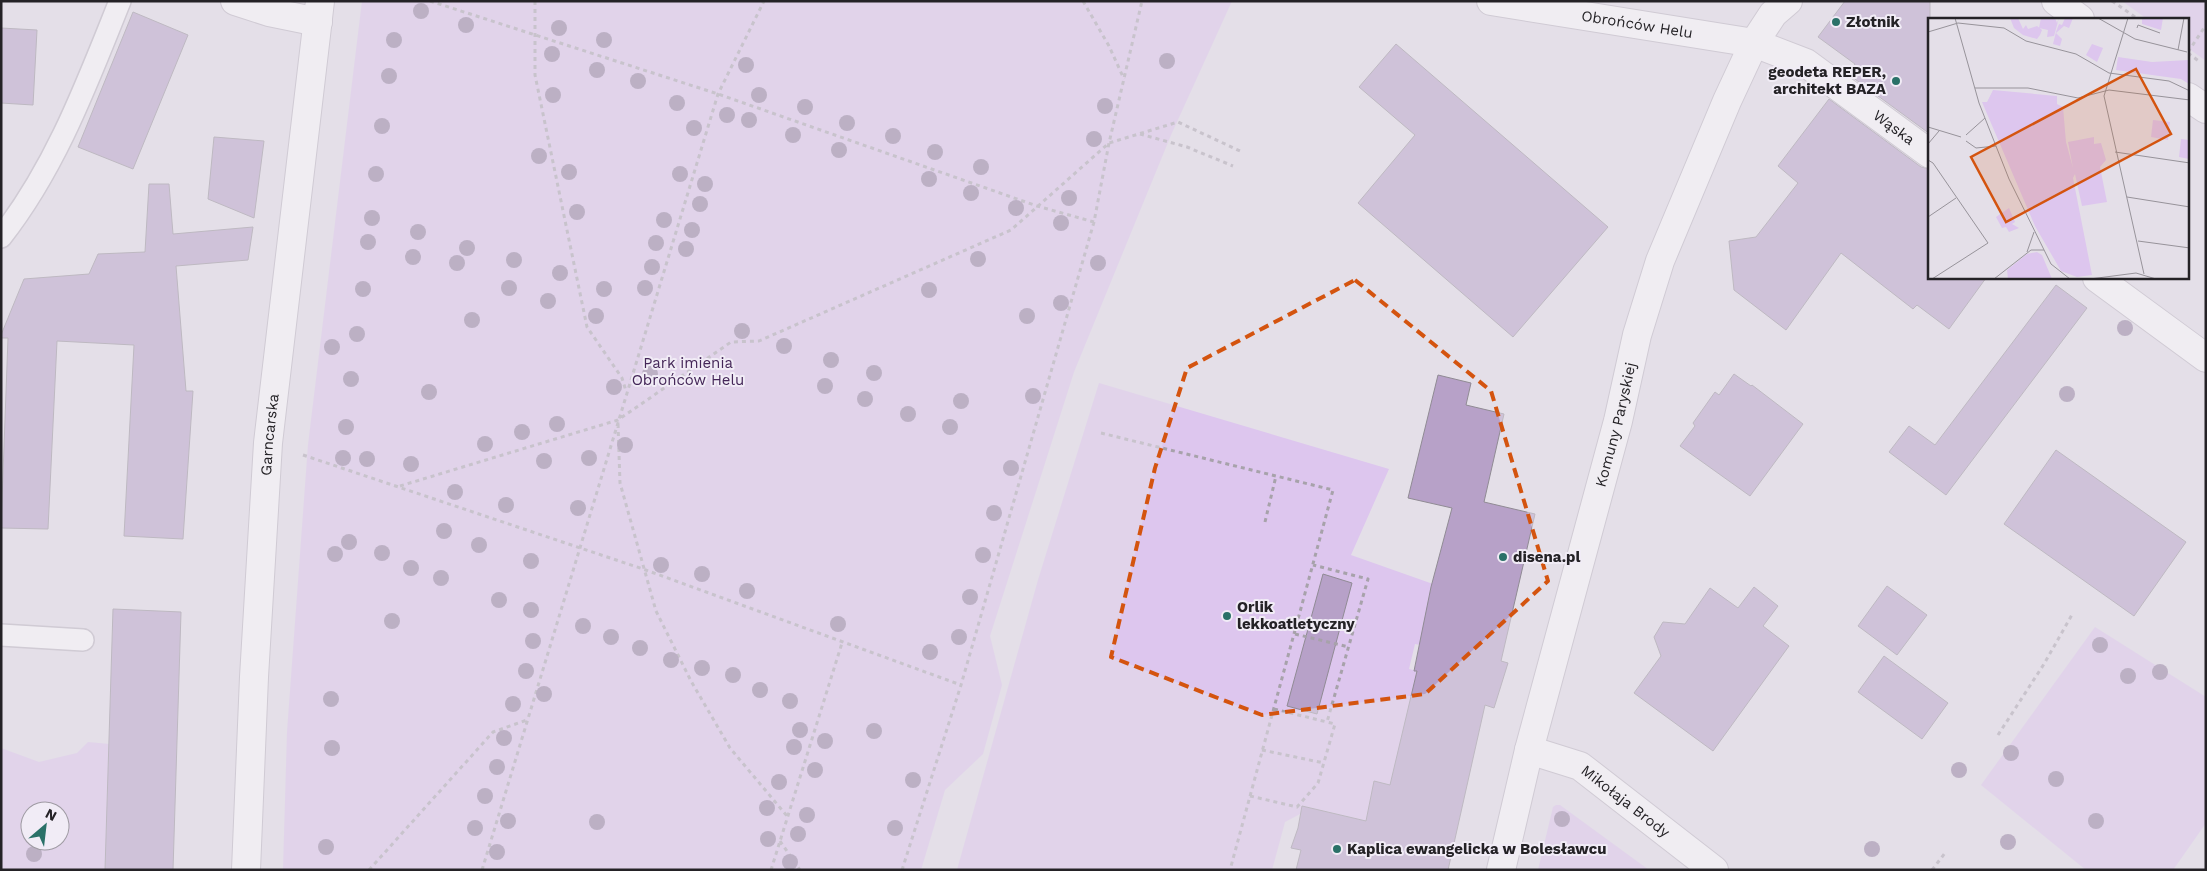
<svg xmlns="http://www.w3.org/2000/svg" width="2207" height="871" viewBox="0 0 2207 871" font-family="'Work Sans',sans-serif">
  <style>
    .green { fill: #ddc6ee; fill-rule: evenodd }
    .building { fill: #b7a1c8; stroke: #908b94 }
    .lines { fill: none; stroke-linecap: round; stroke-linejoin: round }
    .service-casing { stroke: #b8b3bd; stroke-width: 24 }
    .minor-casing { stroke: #b8b3bd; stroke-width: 30 }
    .tertiary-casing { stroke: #b8b3bd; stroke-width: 30 }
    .path { stroke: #a7a2aa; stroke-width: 3; stroke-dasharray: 4 4; stroke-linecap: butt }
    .service { stroke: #fff; stroke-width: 21 }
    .minor { stroke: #fff; stroke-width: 28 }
    .tertiary { stroke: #fff; stroke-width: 28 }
    .tree { fill: #8c7999 }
    .marked { fill: none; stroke: #d4540f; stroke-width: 4; stroke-dasharray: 10 6; stroke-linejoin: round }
    .poi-dot { fill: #2a7168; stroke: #f1ecf6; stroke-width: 2 }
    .labels { text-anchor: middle; stroke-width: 4; stroke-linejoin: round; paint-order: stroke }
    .poi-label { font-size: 15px; font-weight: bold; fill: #242226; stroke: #f1ecf6; text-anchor: start }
    .street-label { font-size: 15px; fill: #242226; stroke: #f1ecf6 }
    .park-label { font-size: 15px; fill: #442658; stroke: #f1ecf6 }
    .inset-road { fill: none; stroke: #97939a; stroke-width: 1 }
    .view { fill: #d4540f; fill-opacity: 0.15; stroke: #d4540f; stroke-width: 2.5 }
    .inset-edge { fill: none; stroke: #242226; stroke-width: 2.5 }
  </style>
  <rect width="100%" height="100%" fill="#e4dfe8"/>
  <path class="green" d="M362 1H1232L1171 135 1074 372 990 636 1002 685 983 754 945 790 921 870H283L287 732 308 445Z
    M2122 1H2206V61L2188 48V19H2147Z
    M1099 383 1389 469 1351 555 1433 584 1420 645 1415 644 1409 669 1417 671 1391 785 1366 821 1303 806 1300 814 1285 822 1272 870H957L1038 580Z
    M2095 627 2206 697V823L2173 870H2086L1981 785Z
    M88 742 109 744 105 870H1V748L39 762 77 753ZM30 811H60V841H30Z
    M1556 805H1560L1649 870H1538L1553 807Z"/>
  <path class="building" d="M1845 1H1930V134L1848 74 1855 64 1818 37Z
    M133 12 188 35 133 169 78 147Z
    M1 28 37 30 33 105 1 103Z
    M1396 44 1608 227 1513 337 1358 203 1415 135 1359 87Z
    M1829 99 1921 167 1930 169V278H1986L1949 329 1917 305 1913 309 1841 253 1786 330 1734 290 1729 241 1756 237 1798 183 1778 166Z
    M214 137 264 141 254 218 208 199Z
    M149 184H169L173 234 253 227 248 260 176 266 186 391H193L183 539 124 536 134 345 57 341 48 529 1 528 8 338H1V335L24 279 89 274 98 254 145 252Z
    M2056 285 2087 308 1946 495 1889 452 1909 426 1935 445Z
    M1734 374 1751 386 1752 385 1803 424 1750 496 1680 446 1695 426 1693 423 1715 392 1719 395Z
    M1438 375 1471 383 1466 405 1504 414 1484 502 1535 514 1501 661 1508 663 1494 708 1485 705 1448 870H1296L1301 850 1291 848 1298 828 1302 806 1366 821 1374 781 1390 785 1417 671H1414L1431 587 1452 508 1408 498Z
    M2056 450 2186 542 2134 616 2004 524Z
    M1323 574 1352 583 1317 714 1287 706Z
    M1887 586 1927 615 1897 655 1858 626Z
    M1754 587 1778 606 1763 626 1789 646 1713 751 1634 693 1661 656 1654 637 1663 622 1685 624 1710 588 1738 608Z
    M113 609 181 612 173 870H105Z
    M1884 656 1948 703 1922 739 1858 692Z"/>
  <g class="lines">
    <defs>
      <path id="service" d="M1 237C56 167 87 83 120 1
        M1 635 83 640"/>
      <g id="minor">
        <path d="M235 1 269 12 318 22"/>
        <path id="s1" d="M1491 1 1754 43 1806 63 1930 154"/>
        <path d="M2056 1 2080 19"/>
        <path d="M2188 97 2206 109"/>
        <path d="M2097 278 2206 358"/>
        <path id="s2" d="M1529 750 1580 766 1714 870"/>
        <path id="s3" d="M1501 870 1529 750 1618 421 1637 335 1660 261 1727 101 1754 43 1773 14 1788 1"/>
      </g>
      <g id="tertiary">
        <path id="s4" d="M246 870 254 677 268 443 320 1"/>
      </g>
    </defs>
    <use href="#service" class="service-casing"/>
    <use href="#minor" class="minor-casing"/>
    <use href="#tertiary" class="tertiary-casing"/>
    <path class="path" d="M430 1 718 94 1037 206 1094 222
      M535 1V75L587 327 622 378 626 391
      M1083 1 1109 46 1124 79
      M2112 1 2138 19
      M2188 52 2206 25
      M2188 53 2200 62
      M1140 134 1187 147 1233 166
      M618 424 620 483 656 611 691 681 730 748 787 816
      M1101 433 1333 490 1230 870
      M303 455 643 569 961 685
      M400 486 618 420 731 342 759 341 1011 230 1109 143 1178 122 1240 151
      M1265 522 1276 476
      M1295 634 1349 647
      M1274 709 1327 722
      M1998 735 2044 664 2073 613
      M1262 750 1324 763
      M1250 796 1297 807 1318 783 1335 724 1327 722 1368 579 1313 565
      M780 841 800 870
      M369 870 493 732 527 720
      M482 870 718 94 764 1
      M771 870 842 643
      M902 870 961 685 1094 222 1109 143 1142 1
      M1932 870 1945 853"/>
    <use href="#service" class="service"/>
    <use href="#minor" class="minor"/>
    <use href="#tertiary" class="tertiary"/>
  </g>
  <g class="tree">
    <circle cx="421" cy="11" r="8"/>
    <circle cx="466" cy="25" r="8"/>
    <circle cx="559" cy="28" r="8"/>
    <circle cx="394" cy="40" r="8"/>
    <circle cx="604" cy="40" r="8"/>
    <circle cx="552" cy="54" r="8"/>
    <circle cx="1167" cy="61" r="8"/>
    <circle cx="746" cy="65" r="8"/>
    <circle cx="597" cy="70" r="8"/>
    <circle cx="389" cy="76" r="8"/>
    <circle cx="638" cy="81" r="8"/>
    <circle cx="553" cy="95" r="8"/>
    <circle cx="759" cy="95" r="8"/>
    <circle cx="677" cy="103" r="8"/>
    <circle cx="1105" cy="106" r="8"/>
    <circle cx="805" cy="107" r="8"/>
    <circle cx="727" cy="115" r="8"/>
    <circle cx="749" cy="120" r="8"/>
    <circle cx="847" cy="123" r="8"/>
    <circle cx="382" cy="126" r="8"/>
    <circle cx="694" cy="128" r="8"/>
    <circle cx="793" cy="135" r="8"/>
    <circle cx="893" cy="136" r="8"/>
    <circle cx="1094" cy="139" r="8"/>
    <circle cx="839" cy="150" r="8"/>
    <circle cx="935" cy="152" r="8"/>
    <circle cx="539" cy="156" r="8"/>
    <circle cx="981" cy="167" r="8"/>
    <circle cx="569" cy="172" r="8"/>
    <circle cx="376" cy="174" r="8"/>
    <circle cx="680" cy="174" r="8"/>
    <circle cx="929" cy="179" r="8"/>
    <circle cx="705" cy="184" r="8"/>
    <circle cx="971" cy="193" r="8"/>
    <circle cx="1069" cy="198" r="8"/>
    <circle cx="700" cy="204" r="8"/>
    <circle cx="1016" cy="208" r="8"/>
    <circle cx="577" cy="212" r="8"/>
    <circle cx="372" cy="218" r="8"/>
    <circle cx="664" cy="220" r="8"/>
    <circle cx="1061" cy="223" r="8"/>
    <circle cx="692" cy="230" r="8"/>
    <circle cx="418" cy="232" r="8"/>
    <circle cx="368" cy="242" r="8"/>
    <circle cx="656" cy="243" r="8"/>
    <circle cx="467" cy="248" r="8"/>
    <circle cx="686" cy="249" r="8"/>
    <circle cx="413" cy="257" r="8"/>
    <circle cx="978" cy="259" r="8"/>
    <circle cx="514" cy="260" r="8"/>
    <circle cx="457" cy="263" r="8"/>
    <circle cx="1098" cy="263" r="8"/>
    <circle cx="652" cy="267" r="8"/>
    <circle cx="560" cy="273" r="8"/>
    <circle cx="509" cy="288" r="8"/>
    <circle cx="645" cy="288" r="8"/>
    <circle cx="363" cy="289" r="8"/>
    <circle cx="604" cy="289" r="8"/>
    <circle cx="929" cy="290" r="8"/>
    <circle cx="548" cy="301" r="8"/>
    <circle cx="1061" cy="303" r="8"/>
    <circle cx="596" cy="316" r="8"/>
    <circle cx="1027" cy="316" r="8"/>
    <circle cx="472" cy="320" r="8"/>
    <circle cx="2125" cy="328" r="8"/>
    <circle cx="742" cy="331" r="8"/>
    <circle cx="357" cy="334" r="8"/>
    <circle cx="784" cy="346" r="8"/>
    <circle cx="332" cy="347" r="8"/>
    <circle cx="831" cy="360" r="8"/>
    <circle cx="874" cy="373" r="8"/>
    <circle cx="650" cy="374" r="8"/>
    <circle cx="351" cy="379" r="8"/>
    <circle cx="825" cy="386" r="8"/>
    <circle cx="614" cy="387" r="8"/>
    <circle cx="429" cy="392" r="8"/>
    <circle cx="2067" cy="394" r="8"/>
    <circle cx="1033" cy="396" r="8"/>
    <circle cx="865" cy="399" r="8"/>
    <circle cx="961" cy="401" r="8"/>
    <circle cx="908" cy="414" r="8"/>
    <circle cx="557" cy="424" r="8"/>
    <circle cx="346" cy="427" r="8"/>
    <circle cx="950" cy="427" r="8"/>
    <circle cx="522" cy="432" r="8"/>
    <circle cx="485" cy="444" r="8"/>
    <circle cx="625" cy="445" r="8"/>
    <circle cx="343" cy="458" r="8"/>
    <circle cx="589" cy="458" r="8"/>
    <circle cx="367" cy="459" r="8"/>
    <circle cx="544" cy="461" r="8"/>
    <circle cx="411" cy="464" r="8"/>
    <circle cx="1011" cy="468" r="8"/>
    <circle cx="455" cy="492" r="8"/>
    <circle cx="506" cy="505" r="8"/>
    <circle cx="578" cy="508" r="8"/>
    <circle cx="994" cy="513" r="8"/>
    <circle cx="444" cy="531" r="8"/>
    <circle cx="349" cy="542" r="8"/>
    <circle cx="479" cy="545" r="8"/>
    <circle cx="382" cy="553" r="8"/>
    <circle cx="335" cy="554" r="8"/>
    <circle cx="983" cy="555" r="8"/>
    <circle cx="531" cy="561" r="8"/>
    <circle cx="661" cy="565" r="8"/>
    <circle cx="411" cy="568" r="8"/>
    <circle cx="702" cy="574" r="8"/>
    <circle cx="441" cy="578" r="8"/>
    <circle cx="747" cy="591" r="8"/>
    <circle cx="970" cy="597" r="8"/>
    <circle cx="499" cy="600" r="8"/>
    <circle cx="531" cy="610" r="8"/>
    <circle cx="392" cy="621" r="8"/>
    <circle cx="838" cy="624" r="8"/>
    <circle cx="583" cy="626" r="8"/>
    <circle cx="611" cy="637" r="8"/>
    <circle cx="959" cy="637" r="8"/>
    <circle cx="533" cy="641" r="8"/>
    <circle cx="2100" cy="645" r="8"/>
    <circle cx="640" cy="648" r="8"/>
    <circle cx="930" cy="652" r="8"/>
    <circle cx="671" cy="660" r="8"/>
    <circle cx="702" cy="668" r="8"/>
    <circle cx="526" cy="671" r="8"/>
    <circle cx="2160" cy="672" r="8"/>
    <circle cx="733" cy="675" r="8"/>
    <circle cx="2128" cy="676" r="8"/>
    <circle cx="760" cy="690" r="8"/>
    <circle cx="544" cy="694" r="8"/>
    <circle cx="331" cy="699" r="8"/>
    <circle cx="790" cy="701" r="8"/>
    <circle cx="513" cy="704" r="8"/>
    <circle cx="800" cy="730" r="8"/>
    <circle cx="874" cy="731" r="8"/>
    <circle cx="504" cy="738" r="8"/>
    <circle cx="825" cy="741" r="8"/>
    <circle cx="794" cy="747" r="8"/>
    <circle cx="332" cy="748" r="8"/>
    <circle cx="2011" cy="753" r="8"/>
    <circle cx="497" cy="767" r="8"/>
    <circle cx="815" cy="770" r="8"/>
    <circle cx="1959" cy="770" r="8"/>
    <circle cx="2056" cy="779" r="8"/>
    <circle cx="913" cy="780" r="8"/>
    <circle cx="779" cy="782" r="8"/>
    <circle cx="485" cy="796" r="8"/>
    <circle cx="767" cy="808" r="8"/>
    <circle cx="807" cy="815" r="8"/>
    <circle cx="1562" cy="819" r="8"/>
    <circle cx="508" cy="821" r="8"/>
    <circle cx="2096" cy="821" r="8"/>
    <circle cx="597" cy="822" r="8"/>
    <circle cx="475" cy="828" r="8"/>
    <circle cx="895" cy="828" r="8"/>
    <circle cx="798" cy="834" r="8"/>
    <circle cx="768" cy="839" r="8"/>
    <circle cx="2008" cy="842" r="8"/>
    <circle cx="326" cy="847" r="8"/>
    <circle cx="1872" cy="849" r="8"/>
    <circle cx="497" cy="852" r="8"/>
    <circle cx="34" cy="854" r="8"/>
    <circle cx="790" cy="862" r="8"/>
  </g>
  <path d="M0 0H2207V871H0ZM1355 280 1491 391 1548 581 1425 694 1262 715 1111 657 1155 468 1187 368Z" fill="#e4dfe8" fill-opacity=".55" fill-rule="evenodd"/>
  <path class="marked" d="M1355 280 1491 391 1548 581 1425 694 1262 715 1111 657 1155 468 1187 368Z"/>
  <g class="poi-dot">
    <circle cx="1836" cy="22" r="5"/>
    <circle cx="1896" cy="81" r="5"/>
    <circle cx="1503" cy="557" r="5"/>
    <circle cx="1227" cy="616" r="5"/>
    <circle cx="1337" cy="849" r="5"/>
  </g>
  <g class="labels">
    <g class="poi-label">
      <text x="1846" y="27">Złotnik</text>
      <text x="1886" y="77" text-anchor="end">geodeta REPER,<tspan x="1886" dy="17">architekt BAZA</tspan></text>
      <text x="1513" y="562">disena.pl</text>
      <text x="1237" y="612">Orlik<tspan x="1237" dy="17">lekkoatletyczny</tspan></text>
      <text x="1347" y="854">Kaplica ewangelicka w Bolesławcu</text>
    </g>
    <g class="street-label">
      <text dy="5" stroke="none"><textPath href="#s1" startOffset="148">Obrońców Helu</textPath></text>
      <text dy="5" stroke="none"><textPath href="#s1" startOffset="431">Wąska</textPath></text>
      <text dy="5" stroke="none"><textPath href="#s3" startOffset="460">Komuny Paryskiej</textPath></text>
      <text dy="5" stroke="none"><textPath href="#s4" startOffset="436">Garncarska</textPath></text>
      <text dy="5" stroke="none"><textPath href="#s2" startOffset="111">Mikołaja Brody</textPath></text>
    </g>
    <g class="park-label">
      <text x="688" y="368">Park imienia<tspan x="688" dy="17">Obrońców Helu</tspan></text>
    </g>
  </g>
  <g transform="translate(1928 18)">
    <rect width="261" height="261" fill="#e4dfe8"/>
    <path d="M82 0H90L95 11 98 7 100 11 109 8 114 12 112 17 109 21 95 17 86 10ZM113 0H127L129 5 131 0 126 18 119 19 120 12 111 10ZM137 0H145L141 10 136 8 128 15 134 21 132 28 125 26 128 14 131 6 134 7ZM214 0H235L233 12 214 6ZM164 26 175 30 169 44 158 37ZM190 39 224 44 261 42V66L253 61 188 52ZM65 72 129 78V86L135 89 138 124 145 150 140 124 166 119V126L173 125 178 142 172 149 179 184 154 188 147 156 145 160 164 257 149 259 133 253 107 208 54 84H59ZM225 102 242 104 240 122 223 119ZM253 121 261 122V141L251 139ZM81 190 87 204 84 206 91 210 81 214 78 209 74 210 68 199ZM109 234 114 237 124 261H80L79 252 99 236Z" fill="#ddc6ee"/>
    <path class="inset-road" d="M27 0 51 85 81 161 123 246 142 261M170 0 207 21 259 34M200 0 176 78 216 256M209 10 210 7 232 15M0 14 30 5 76 10 98 23 148 36 181 55 241 63 262 73M250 32 256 0M47 70H100L150 80 181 72 262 82M0 109 33 119M38 117 57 100M38 123 48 130 68 128M0 126 11 113M187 134 262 145M0 142 5 145 60 225 4 261M199 179 262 189M0 199 28 180M210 223 262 230M99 234 106 214M66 261 103 232H116M162 261 208 255 228 261"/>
    <path class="view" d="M208 51 243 116 78 204 43 139Z"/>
    <rect width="261" height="261" class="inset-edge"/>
  </g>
  <rect width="2207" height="871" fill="none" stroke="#242226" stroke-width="5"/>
  <g transform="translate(45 826) rotate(28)"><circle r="24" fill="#f1ecf6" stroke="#9f9ba3"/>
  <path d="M0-4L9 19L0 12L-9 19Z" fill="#2a7168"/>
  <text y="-8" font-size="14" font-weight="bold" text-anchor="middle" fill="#242226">N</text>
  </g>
</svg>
